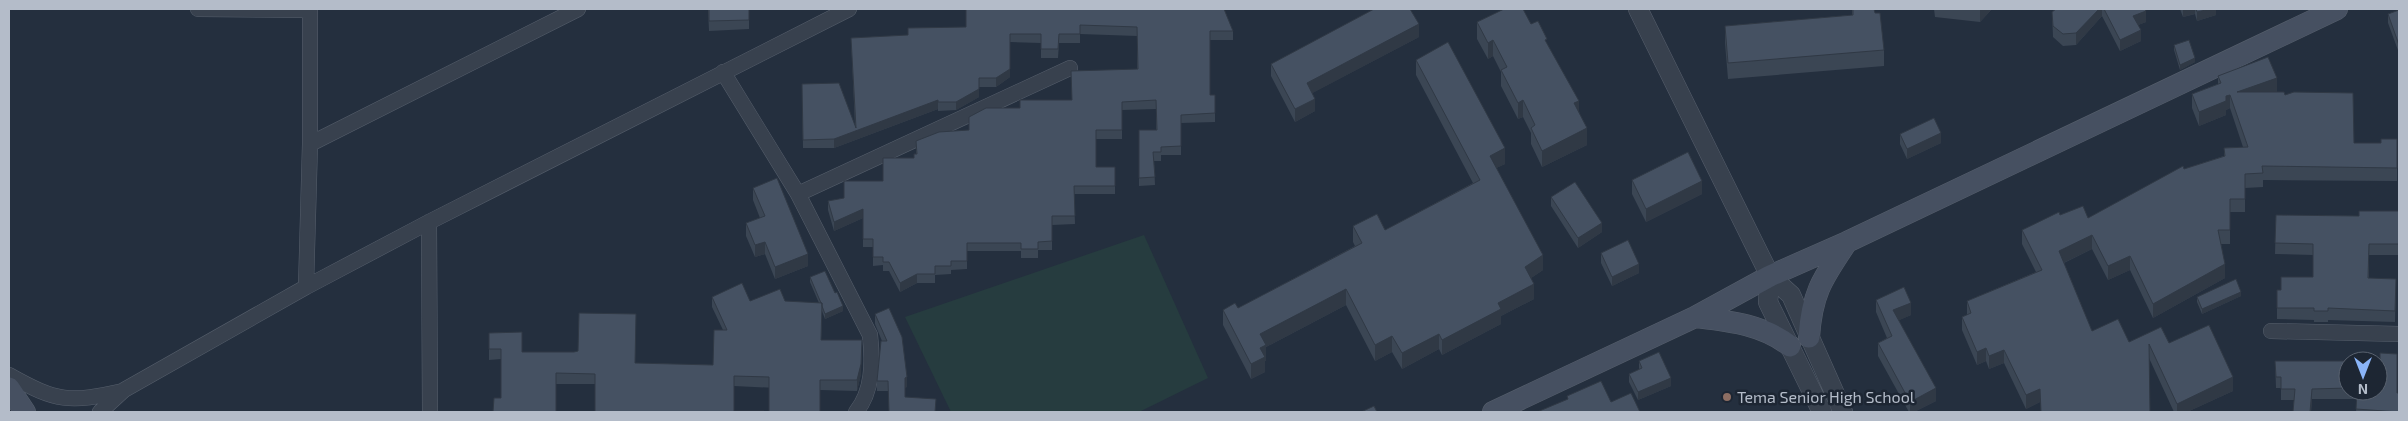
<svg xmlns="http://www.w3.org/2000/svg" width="2408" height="421" viewBox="0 0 2408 421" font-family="'Exo 2',sans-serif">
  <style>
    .garden { fill: #263c3f }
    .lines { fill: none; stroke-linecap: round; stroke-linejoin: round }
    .minor-casing { stroke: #565f6c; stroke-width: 16 }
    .tertiary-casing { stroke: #565f6c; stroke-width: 20 }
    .secondary-casing { stroke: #565f6c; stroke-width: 22 }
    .minor { stroke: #38414e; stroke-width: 15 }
    .tertiary { stroke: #38414e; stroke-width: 19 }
    .secondary { stroke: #465061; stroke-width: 21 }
    .wall { fill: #3b4654; fill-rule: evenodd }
    .shaded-wall { fill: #303945 }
    .building { fill: #455162; stroke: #303945 }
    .education-dot { fill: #8d6e63; stroke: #1d2633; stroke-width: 2 }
    .labels { text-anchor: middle; stroke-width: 5; stroke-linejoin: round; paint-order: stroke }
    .poi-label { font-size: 16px; fill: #b4bcc9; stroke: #1d2633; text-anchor: start }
  </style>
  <rect width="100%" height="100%" fill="#242f3e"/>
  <path class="garden" d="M1144 235 1208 378 1139 412H951L905 317Z"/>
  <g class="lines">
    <defs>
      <path id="minor" d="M198 9 310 10
        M723 72 798 194 870 335C873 362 873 391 856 412
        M310 144 578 9
        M798 194 1070 68
        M429 222 430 412
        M306 287 310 144V9
        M2271 331 2399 334
        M9 375C57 402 69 403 123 391
        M100 412 124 390 306 287 429 222 849 9"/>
      <path id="tertiary" d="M1638 9 1770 276 1791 295 1843 412
        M1770 276 1768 302 1822 412"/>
      <path id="secondary" d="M1695 317C1728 321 1762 324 1790 346
        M1809 337C1812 292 1823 278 1847 242
        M9 388 25 412
        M1493 412 1695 317 1770 276 1847 242 2337 9"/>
    </defs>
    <use href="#minor" class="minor-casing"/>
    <use href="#tertiary" class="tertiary-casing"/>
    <use href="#secondary" class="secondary-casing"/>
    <use href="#minor" class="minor"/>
    <use href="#tertiary" class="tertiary"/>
    <use href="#secondary" class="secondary"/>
  </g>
  <path class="wall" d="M708 9H749V29L709 31Z
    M966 9 1233 31V40H1210V95H1215V122L1181 123V155H1161V161H1154L1155 185 1139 186V130H1156V109L1122 110V139H1096V167H1115V194H1074L1075 224 1052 225V250H1038V258H1021V251H967V269L951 270V274L935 275V283H917L900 292 889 271H883V265L873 266V247H863V218L834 231 828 210V201L844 198 883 181 914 158 916 154V141L969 130 1020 108 1072 100 1137 69V36L1080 34V43H1059L1058 58H1041V43L1010 42V77L996 87H979V97L956 110 938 111V109L834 148H803L802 84 855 126 851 38 908 35 966 27Z
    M1852 9H1874L1875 13 1884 50V66L1728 79 1725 43V26L1852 15Z
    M1934 9H1992L1980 22 1935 17Z
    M2056 9H2145L2146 22 2138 25 2141 41 2120 51 2102 16 2076 45 2063 46 2053 37 2052 12Z
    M2180 9H2216V15L2197 21 2195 14 2183 17Z
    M2399 10V53L2388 23V14Z
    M1477 22 1531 24 1547 44 1579 111 1587 145 1542 167 1531 144V133L1523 117 1518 119 1501 86V72L1493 56 1488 59 1477 39Z
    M1419 37 1312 93 1315 111 1295 122 1271 76V64Z
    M2174 45 2195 62 2180 70 2174 50Z
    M1416 60 1505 164 1496 168 1543 270 1531 278 1534 299 1501 316V324L1442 355 1439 349 1402 369 1392 352 1375 361 1346 305 1266 347V361H1265V372L1251 379 1223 325V310L1238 308 1355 246 1353 242V226L1385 230 1473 183 1416 75Z
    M2218 76 2277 92 2285 95 2354 143H2381L2397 139V181L2263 180V187L2245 188V212H2230V244H2221L2225 278 2153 318 2130 270 2108 280 2092 249 2064 263 2092 331 2129 342 2169 343 2233 391 2187 412H2174L2149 358 2040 402 2026 409 2004 363 1989 369 1986 361 1977 365 1962 330V317L1967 315V301L2036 272 2022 244V230L2060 215 2088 218 2184 169 2224 156V148L2243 147 2230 108 2226 110V115L2199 126 2192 108V94L2218 84Z
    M1900 134 1941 143 1907 159 1900 144Z
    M1632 180 1702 194 1646 222 1632 194Z
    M753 188 808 266 775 279 765 254 755 257 746 236V223L760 218 753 200Z
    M1551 197 1602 232 1578 248 1551 206Z
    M2399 211V255H2369V278L2396 279 2395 322 2328 320V322H2314V320L2277 319V290H2281L2313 277V255L2275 254 2276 215 2359 216Z
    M1601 253 1639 273 1612 286 1601 263Z
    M810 277 835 293 843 311 825 319 822 311 821 340 861 374 857 391 820 390 734 386 595 412V384H556L501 398V359L489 360V333L522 352 635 363 713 365 723 330 712 307V297L750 301 819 303 810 282Z
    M2241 296 2202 314 2197 302V297Z
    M1876 300 1911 315 1899 320 1936 401 1914 412H1909L1878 356V343L1887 338 1876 312Z
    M875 314 907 387 888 391H877V381L882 341 875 324Z
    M2380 353 2397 354V393H2399V412H2356L2357 399H2312L2311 412H2293L2294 400H2281V388H2276L2275 361H2380ZM2348 361H2378V391H2348Z
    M1639 361 1671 386 1638 400 1629 382V374L1639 370Z"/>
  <path class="shaded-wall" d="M1980 9H1992L1980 22Z
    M2099 9H2102V16L2076 45V33Z
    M2183 9H2195V14L2183 17Z
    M2210 9H2216V15L2197 21V12Z
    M2146 11V22L2133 27V16Z
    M1419 24V37L1307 96V83Z
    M2141 30V41L2120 51V40Z
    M1493 40V56L1488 59V43Z
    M2195 58V62L2180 70V65Z
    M1010 69V77L996 87V78Z
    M2277 78V92H2237Z
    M979 89V97L956 110V102Z
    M2230 95V108L2226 110V115L2199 126V112L2226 96Z
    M1315 99V111L1295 122V109Z
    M938 100V109L834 148V139Z
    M1523 100V117L1518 119V103Z
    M1579 101V117L1574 103Z
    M1587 128V145L1542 167V151Z
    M1941 133V143L1907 159V149Z
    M1505 148V164L1490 171V156Z
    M1702 181V194L1646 222V209Z
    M863 209V218L834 231V222Z
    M1602 223V232L1578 248V238Z
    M2092 235V249L2059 265V251Z
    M765 242V254L755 257V245Z
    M808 254V266L775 279V267Z
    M1543 255V270L1525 282V267Z
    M2130 256V270L2108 280V266Z
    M1639 264V273L1612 286V277Z
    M2225 264V278L2153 318V304Z
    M917 274V283L900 292V283Z
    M1534 284V299L1501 316V324L1442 355V340L1498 303Z
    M1346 289V305L1266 347V361H1265V372L1251 379V364L1260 334Z
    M2241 292V296L2202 314V309Z
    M1911 303V315L1893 323V310Z
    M843 306V311L825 319V314Z
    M1439 334V349L1402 369V353Z
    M1392 336V352L1375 361V345Z
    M1986 348V361L1977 365V352Z
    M2004 350V363L1989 369V356Z
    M862 351 861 374 857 391V380Z
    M907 377V387L905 388V378Z
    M2233 377V391L2187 412H2177V404Z
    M1671 378V386L1638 400V392Z
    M1936 388V401L1914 412H1910V402Z
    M2040 389V402L2026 409V395Z
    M2312 389V399L2311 412H2310Z"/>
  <path class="building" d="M709 9H749V20L709 21Z
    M966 9H1224L1233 31H1210V95H1215V113L1181 115V146L1161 147V152H1153L1155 177 1139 178V130H1157L1156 100 1122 102V130H1096V167H1115V186H1074L1075 216H1052V241L1038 242V249H1021V243H967V261H951V266H935V274H917L900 283 889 262H883V257H873V239H863V209L834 222 828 201 844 198V181H883V158H914V154H917L916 141 939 132 969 130V117L986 108H1020V100H1072L1071 71 1138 69 1137 27 1080 25V34H1059L1058 49H1041V34H1010V69L996 78H979V89L956 102H938V100L834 139 803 140 802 84 839 83 856 128 851 38 908 35V28L966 27Z
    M1374 9H1410L1419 24 1307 83 1315 99 1295 109 1271 64Z
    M1504 9H1523L1531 24 1538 21 1547 39 1545 40 1579 101 1574 103 1587 128 1542 151 1531 128 1535 125 1523 100 1518 103 1501 70 1507 67 1493 40 1488 43 1477 22Z
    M1853 9H1874L1875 13H1880L1884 50 1728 63 1725 26 1853 15Z
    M2056 9H2099L2076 33 2063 34 2053 26 2052 12Z
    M2104 9H2145L2146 11 2133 16 2141 30 2120 40Z
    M2196 9H2210L2197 12Z
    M2399 10V45L2388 14Z
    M2189 40 2195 58 2180 65 2174 45Z
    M1448 42 1505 148 1490 156 1543 255 1525 267 1534 284 1498 303 1501 309 1442 340 1439 334 1402 353 1392 336 1375 345 1346 289 1260 334 1266 345 1260 348 1265 357 1251 364 1223 310 1235 303 1238 308 1362 243 1353 226 1377 214 1385 230 1480 180 1416 60Z
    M2268 57 2277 78 2237 92H2284L2285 95 2294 92 2353 93 2354 143H2381V139H2397V168L2262 166 2263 173 2245 174V199H2230V230H2218L2225 264 2153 304 2130 256 2108 266 2092 235 2059 251 2092 331 2118 319 2129 342 2161 327 2169 343 2209 325 2233 377 2177 404 2149 344 2150 412H2041L2040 389 2026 395 2004 350 1989 356 1986 348 1977 352 1962 317 1971 313 1967 301 2042 270 2022 230 2059 212 2060 215 2083 206 2088 218 2183 166 2184 169 2225 156 2224 148 2248 147 2230 95 2226 96V101L2199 112 2192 94 2221 83 2218 76Z
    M1934 118 1941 133 1907 149 1900 134Z
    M1688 152 1702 181 1646 209 1632 180Z
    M777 178 808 254 775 267 765 242 755 245 746 223 765 216 753 188Z
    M1575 182 1602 223 1578 238 1551 197Z
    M2359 211H2399V244H2369L2368 278 2396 279 2395 311 2328 308V311H2314V308H2277V290H2281V277H2313V244L2275 243 2276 215 2359 216Z
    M1628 240 1639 264 1612 277 1601 253Z
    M825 271 835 293 837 292 843 306 825 314 822 306V303H821L810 277Z
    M2236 279 2241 292 2202 309 2197 297Z
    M742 283 750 301 780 289 785 301 822 303 821 340H862L861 364 857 380H820V412H769V377L734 376V411H764V412H595V374L556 373V412H493L494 398H501V349H489V333L522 332V352H574L578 351 579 313 636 314 635 363 713 365 714 330H727L712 297Z
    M1904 287 1911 303 1893 310 1936 388 1910 402 1878 343 1892 336 1876 300Z
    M889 308 902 337 907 377 905 378V397L936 399 935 412H889L888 381H877L881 341H887L875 314Z
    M1659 352 1671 378 1638 392 1629 374 1642 368 1639 361Z
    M2380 353 2397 354V393H2399V412L2356 409 2357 391H2378V361H2348V388L2312 389 2310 412H2293L2295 389H2281V377H2276L2275 361H2380Z
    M1601 381 1611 402 1631 393 1640 412H1537L1568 399 1567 396Z
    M1374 406 1377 412H1361Z"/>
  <circle class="education-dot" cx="1727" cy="397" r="5"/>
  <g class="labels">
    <g class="poi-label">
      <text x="1737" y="403">Tema Senior High School</text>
    </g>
  </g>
  <rect width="2408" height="421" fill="none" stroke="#b4bcc9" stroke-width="20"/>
  <g transform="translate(2363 376) rotate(180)"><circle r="24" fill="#1d2633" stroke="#59626f"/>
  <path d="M0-4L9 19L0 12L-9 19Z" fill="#8ab4f8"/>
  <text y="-8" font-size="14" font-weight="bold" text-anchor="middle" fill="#b4bcc9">N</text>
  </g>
</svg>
